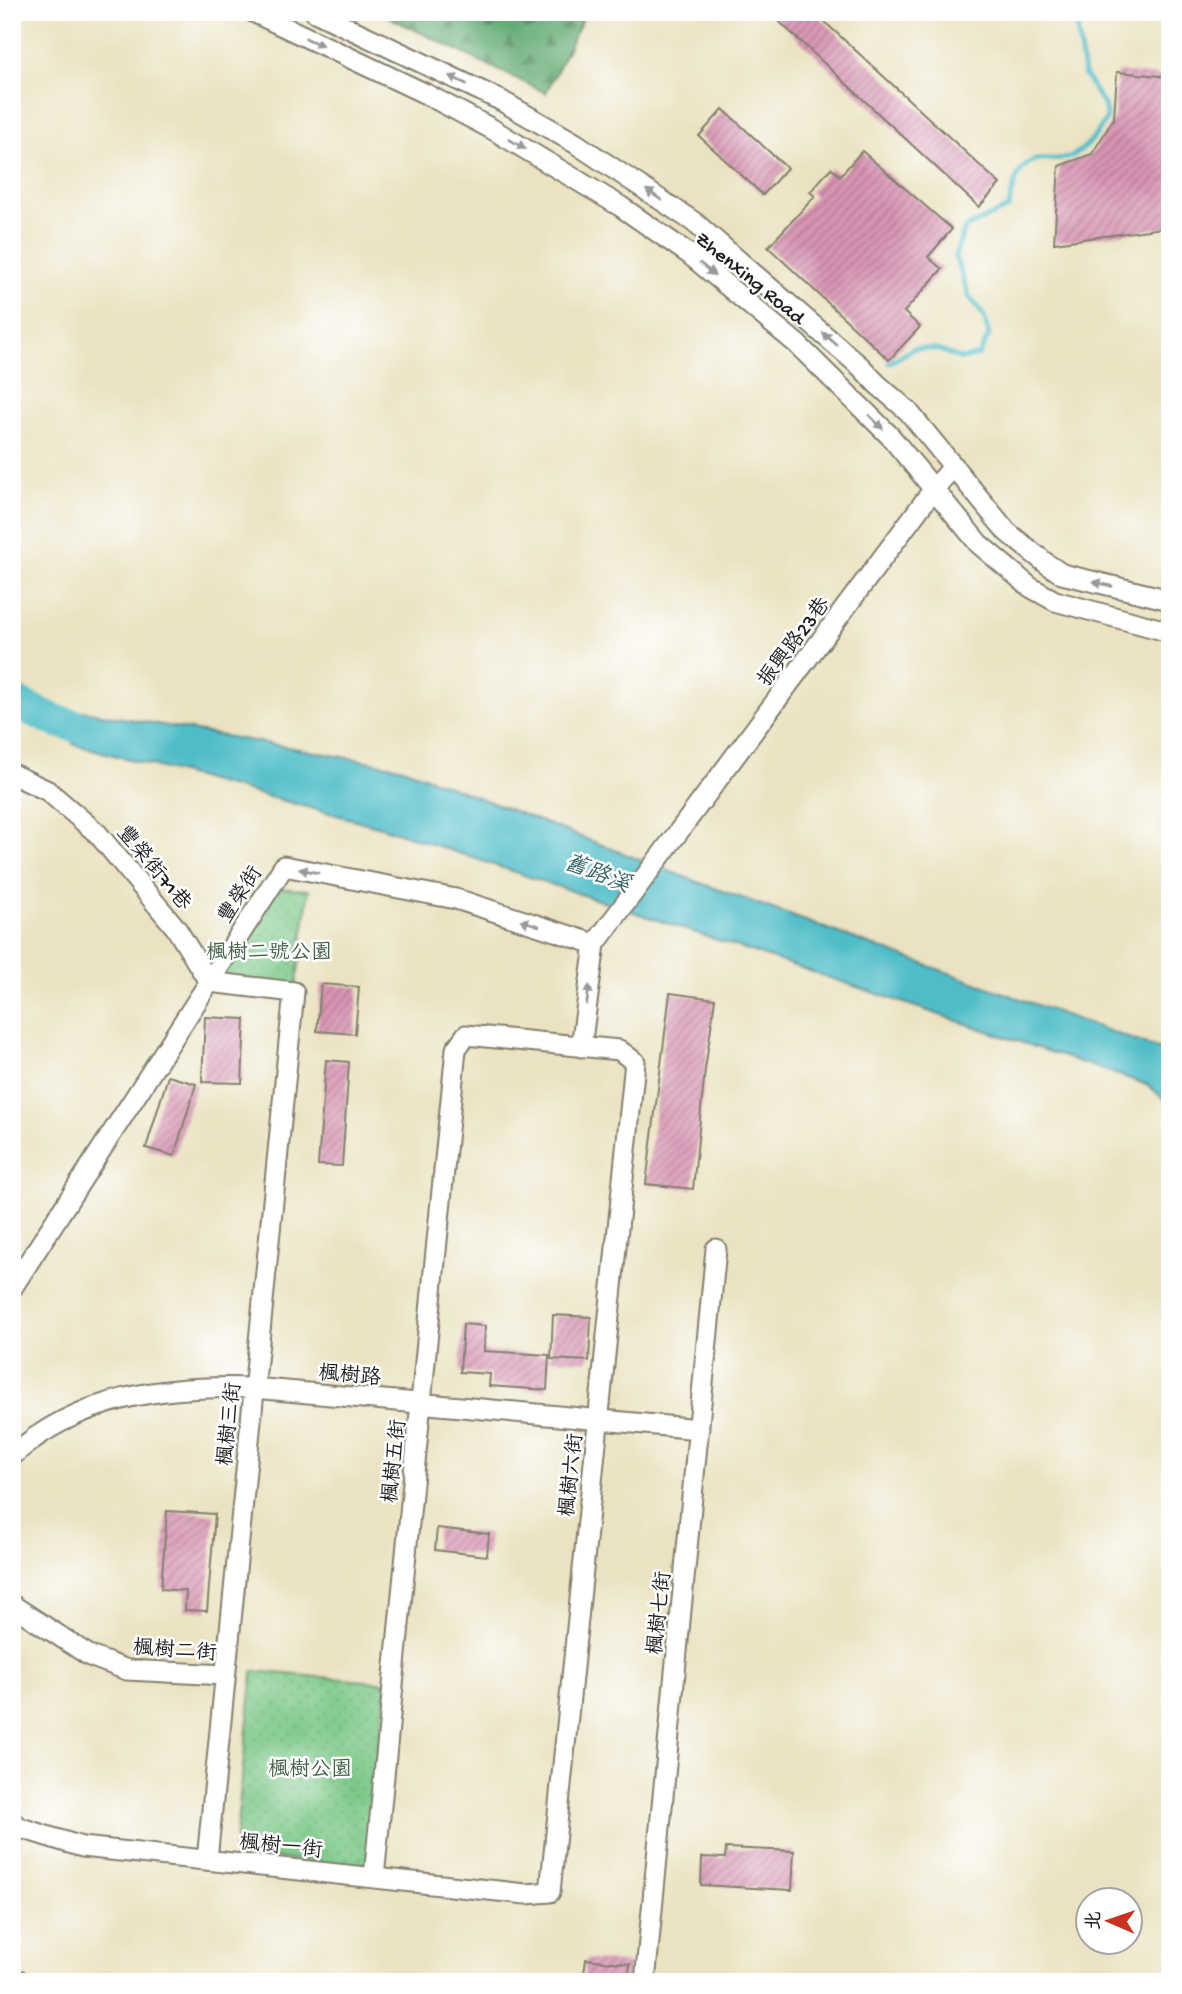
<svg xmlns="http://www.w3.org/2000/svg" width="1182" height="1994" viewBox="0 0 1182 1994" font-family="'Gochi Hand','LXGW WenKai TC',sans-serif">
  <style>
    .forest { fill: url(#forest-firs); stroke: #406448; stroke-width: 2 }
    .park { fill: url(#park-dots); stroke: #4c7252; stroke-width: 2 }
    .water { fill: #50bdc8; stroke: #366c72; stroke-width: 2 }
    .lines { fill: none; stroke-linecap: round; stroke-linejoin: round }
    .stream { stroke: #50bdc8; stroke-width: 5 }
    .river { stroke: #50bdc8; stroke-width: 33 }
    .building { fill: url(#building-hatch) }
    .minor-casing { stroke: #837f6e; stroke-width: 23 }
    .major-casing { stroke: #837f6e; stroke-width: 28 }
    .minor { stroke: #fff; stroke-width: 19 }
    .major { stroke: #fff; stroke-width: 24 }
    .oneway { fill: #999 }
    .labels { text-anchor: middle; stroke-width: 5; stroke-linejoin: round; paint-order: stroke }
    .street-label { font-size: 21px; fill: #1c1c1c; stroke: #fff }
    .park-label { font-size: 21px; fill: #426147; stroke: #fff }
    .water-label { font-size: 23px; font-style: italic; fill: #336469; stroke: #fff }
  </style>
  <defs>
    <pattern id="forest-firs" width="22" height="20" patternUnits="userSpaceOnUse" patternTransform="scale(1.75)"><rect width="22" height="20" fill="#64ac74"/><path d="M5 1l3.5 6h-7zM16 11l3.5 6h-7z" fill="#528b5e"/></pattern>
    <pattern id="park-dots" width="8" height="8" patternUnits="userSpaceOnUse" patternTransform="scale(1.75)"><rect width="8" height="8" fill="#7bc888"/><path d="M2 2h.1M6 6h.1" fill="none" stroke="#6aab75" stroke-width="1.8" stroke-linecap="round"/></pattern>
    <pattern id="building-hatch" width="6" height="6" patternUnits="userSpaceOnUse" patternTransform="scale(1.75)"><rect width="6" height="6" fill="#d894b3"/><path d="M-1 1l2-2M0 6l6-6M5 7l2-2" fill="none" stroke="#ae7891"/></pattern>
  </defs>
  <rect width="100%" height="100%" fill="#fff"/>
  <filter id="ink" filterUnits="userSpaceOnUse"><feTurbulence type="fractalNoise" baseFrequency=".0143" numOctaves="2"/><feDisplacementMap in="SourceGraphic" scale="14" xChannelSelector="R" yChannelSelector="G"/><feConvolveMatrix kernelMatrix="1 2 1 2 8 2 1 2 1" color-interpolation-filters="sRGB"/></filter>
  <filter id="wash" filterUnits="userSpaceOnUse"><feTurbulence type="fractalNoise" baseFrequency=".00686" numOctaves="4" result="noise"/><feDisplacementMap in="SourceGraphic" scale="28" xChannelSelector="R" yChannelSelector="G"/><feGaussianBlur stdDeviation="1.57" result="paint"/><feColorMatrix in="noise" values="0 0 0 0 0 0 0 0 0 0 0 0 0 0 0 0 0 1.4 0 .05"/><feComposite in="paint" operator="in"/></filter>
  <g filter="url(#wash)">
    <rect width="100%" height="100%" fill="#eae2c0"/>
    <path class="forest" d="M378 12H586L546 93Z"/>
    <path class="park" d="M276 888 309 890 296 987 212 977Z
      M253 1671 387 1683 368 1868 234 1854Z"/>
    <path class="water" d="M83 711 400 767 695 881 1164 1051 1170 1054V1104L1148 1085 381 827 73 744Z"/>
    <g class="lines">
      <path class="stream" d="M889 363 914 348 936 349 962 359 979 355 989 335 984 316 969 296 955 256 965 228 1008 208C1013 195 1013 179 1023 168 1039 151 1052 164 1069 157 1087 150 1097 133 1107 118L1104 105 1084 74 1075 12"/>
      <path class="river" d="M12 701 56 721 122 738"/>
    </g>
    <g id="blocks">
      <path class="building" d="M769 12H814L1000 184 979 207Z
        M1117 72 1170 77V227L1054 243 1059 166 1092 154 1114 118Z
        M723 109 787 168 763 195 699 136Z
        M862 151 952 229 928 257 942 269 904 312 920 327 889 360 768 247 815 196 810 192 831 168 840 176Z
        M321 984 359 987 355 1034 317 1031Z
        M670 993 715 999 705 1070 693 1189 646 1184Z
        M205 1017 245 1019 242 1083 202 1082Z
        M326 1060 349 1062 342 1166 318 1165Z
        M168 1076 196 1084 174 1156 146 1148Z
        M553 1315 591 1317 589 1361 551 1359Z
        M463 1324 485 1326 484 1351 549 1355 547 1390 489 1386 490 1374 460 1372Z
        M167 1511 215 1514 207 1611 185 1610 186 1591 161 1589Z
        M437 1528 489 1534 487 1556 435 1550Z
        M726 1848 794 1851 792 1890 701 1885 702 1857 725 1858Z
        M586 1959 630 1964 628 1982H583Z"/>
    </g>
  </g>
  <g filter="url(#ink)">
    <use href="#blocks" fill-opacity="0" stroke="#837f6e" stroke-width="2"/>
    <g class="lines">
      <defs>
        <path id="minor" d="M253 12 426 94 492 129 620 206 689 254 797 344 890 436 979 544 1030 587 1055 601 1170 632
          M315 12 500 100 575 143 694 222 861 367 877 384 908 411 1007 532 1047 564 1062 574 1170 600
          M12 774 48 791 98 834 176 928 209 982 294 992 207 1860
          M581 1047 595 944 933 490 954 466
          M12 1288 284 866 456 899 595 944
          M12 1456C79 1395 168 1385 254 1388L699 1429
          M12 1605 90 1656 127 1670 225 1675
          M12 1822 21 1828 82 1847 526 1894 550 1892 635 1062 619 1050 466 1035 456 1049 374 1877
          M645 1982 716 1249"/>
        <path id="major" d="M12 1981 17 1982"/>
      </defs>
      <use href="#minor" class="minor-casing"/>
      <use href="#major" class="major-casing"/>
      <use href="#minor" class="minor"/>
      <use href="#major" class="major"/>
    </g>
    <defs><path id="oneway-solid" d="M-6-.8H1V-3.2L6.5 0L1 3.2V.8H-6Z" transform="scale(1.75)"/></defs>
    <g class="oneway">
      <use href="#oneway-solid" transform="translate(314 42) rotate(25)"/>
      <use href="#oneway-solid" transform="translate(458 80) rotate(-155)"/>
      <use href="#oneway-solid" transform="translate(517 144) rotate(30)"/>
      <use href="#oneway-solid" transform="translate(654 195) rotate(-146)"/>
      <use href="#oneway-solid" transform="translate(707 269) rotate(40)"/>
      <use href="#oneway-solid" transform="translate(830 339) rotate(-139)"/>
      <use href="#oneway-solid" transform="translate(876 422) rotate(45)"/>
      <use href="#oneway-solid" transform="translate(1103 584) rotate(-166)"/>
      <use href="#oneway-solid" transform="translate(309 871) rotate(-169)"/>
      <use href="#oneway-solid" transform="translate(530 923) rotate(-162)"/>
      <use href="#oneway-solid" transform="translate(588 995) rotate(-82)"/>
    </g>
  </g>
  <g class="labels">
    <g class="street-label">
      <text transform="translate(751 277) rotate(39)" y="7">Zhenxing Road</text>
      <text transform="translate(793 641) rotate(-53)" y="7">振興路23巷</text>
      <text transform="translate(155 867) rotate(50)" y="7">豐榮街71巷</text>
      <text transform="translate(239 894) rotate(-57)" y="7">豐榮街</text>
      <text transform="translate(350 1374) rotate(5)" y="7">楓樹路</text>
      <text transform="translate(228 1424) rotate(-84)" y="7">楓樹三街</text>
      <text transform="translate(393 1461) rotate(-84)" y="7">楓樹五街</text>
      <text transform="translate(570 1475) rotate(-84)" y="7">楓樹六街</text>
      <text transform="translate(658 1613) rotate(-84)" y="7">楓樹七街</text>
      <text transform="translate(175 1649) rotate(4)" y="7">楓樹二街</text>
      <text transform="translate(281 1845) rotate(6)" y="7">楓樹一街</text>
    </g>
    <g class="park-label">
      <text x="269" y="958">楓樹二號公園</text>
      <text x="310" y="1775">楓樹公園</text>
    </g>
    <g class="water-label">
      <text transform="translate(598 872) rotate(21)" y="8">舊路溪</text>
    </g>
  </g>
  <rect width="1182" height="1994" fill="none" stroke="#fff" stroke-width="42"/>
  <g transform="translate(1109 1921) rotate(272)"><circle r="33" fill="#ffffff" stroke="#a4a4a4" stroke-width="2"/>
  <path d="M0-5L12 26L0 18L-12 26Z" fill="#c8321e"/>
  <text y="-10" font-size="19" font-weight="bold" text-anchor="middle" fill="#1c1c1c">北</text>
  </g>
</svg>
